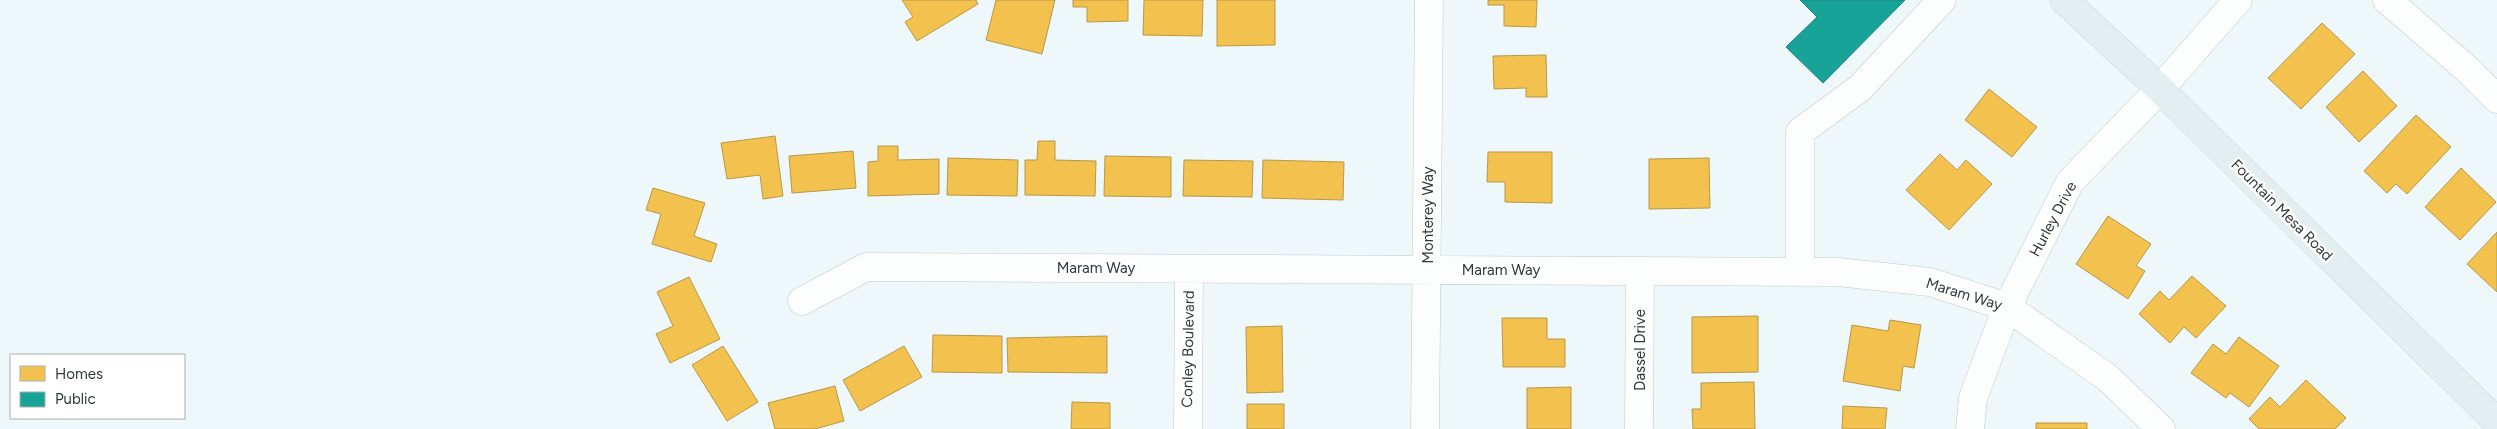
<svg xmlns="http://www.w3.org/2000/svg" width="2497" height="429" viewBox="0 0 2497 429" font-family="Figtree,sans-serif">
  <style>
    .homes { fill: #f2c14e; stroke: #b79848 }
    .public { fill: #17a398; stroke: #1e837c }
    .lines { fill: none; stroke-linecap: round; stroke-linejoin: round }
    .minor-casing { stroke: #bfc9cb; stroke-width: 29 }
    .major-casing { stroke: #cfd5d6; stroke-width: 29 }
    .minor { stroke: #fcfefe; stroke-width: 28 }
    .major { stroke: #e2eeef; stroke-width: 28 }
    .labels { text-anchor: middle; stroke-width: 5; stroke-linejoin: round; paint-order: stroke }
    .street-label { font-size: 15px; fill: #2d393a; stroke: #fff }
  </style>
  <rect width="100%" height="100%" fill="#eef8fa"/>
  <path class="homes" d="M902 0H976L978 4 917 41 905 22 913 17Z
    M996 0H1055L1042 54 986 40Z
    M1073 0H1128V21L1087 22V7H1073Z
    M1144 0H1203L1202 36 1143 35Z
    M1217 0H1275V45L1217 46Z
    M1488 0H1537L1536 27 1504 26V5H1488Z
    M2322 23 2355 54 2301 109 2268 78Z
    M1546 55 1547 97H1526V88L1494 89 1493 56Z
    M2363 71 2397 106 2359 142 2326 107Z
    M1989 89 2037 127 2012 157 1965 120Z
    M2416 115 2451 147 2407 194 2396 184 2387 193 2364 171Z
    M775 136 783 196 763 199 760 175 727 179 721 143Z
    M1038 141H1055V160L1096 161 1095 196 1025 195V160H1037Z
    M878 146H898V160L939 159V194L868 196V162L878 161Z
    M853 151 856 188 792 193 789 156Z
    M1488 152H1552V203L1505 202V182H1487Z
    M1940 154 1957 170 1966 160 1992 184 1949 230 1906 190Z
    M1105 156 1171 157V197L1104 196Z
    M948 158 1018 160 1017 196 947 195Z
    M1709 158 1710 208 1649 209V159Z
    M1184 160 1253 161 1252 197 1183 196Z
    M1263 160 1344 162 1343 200 1262 198Z
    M2461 168 2496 202 2460 240 2425 207Z
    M653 188 705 203 694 236 717 244 711 262 652 244 661 214 646 210Z
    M2108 216 2151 244 2136 266 2145 271 2128 299 2076 264Z
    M2497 232V292L2467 264Z
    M2192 276 2226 306 2196 338 2184 327 2170 343 2139 314 2160 291 2169 300Z
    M689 277 720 339 670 363 656 334 673 326 657 292Z
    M1758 316V372L1692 373V317Z
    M1502 318H1547V339H1565V367H1503Z
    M1890 320 1921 325 1914 368 1903 366 1900 391 1843 381 1852 325 1888 331Z
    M1282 326 1283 392 1247 393 1246 327Z
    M933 335 1002 336V373L932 372Z
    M1107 336V373L1008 372 1007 338Z
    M2239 337 2279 366 2249 407 2230 393 2226 398 2191 373 2213 344 2226 354Z
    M723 346 758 402 727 421 692 365Z
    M904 346 922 377 860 411 843 380Z
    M2306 380 2346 418 2335 429H2259L2249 419 2270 397 2280 407Z
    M1754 382 1755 429H1693L1692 409H1701V383Z
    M835 386 844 421 815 429H775L768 403Z
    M1571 387V429H1527V388Z
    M1072 402 1110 403V429H1071Z
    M1247 404H1284V429H1247Z
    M1843 406 1887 408 1885 429H1842Z
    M2036 423H2087V429H2036Z"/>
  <path class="public" d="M1800 0H1905L1823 83 1786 47 1817 17Z"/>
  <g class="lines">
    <defs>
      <path id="minor" d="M2387 0 2468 70 2497 99
        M1800 272V132L1860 88 1942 0
        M802 301 866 267 1838 272 1930 282 2007 307 2108 378 2161 429
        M1188 429 1189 269
        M1425 429 1429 0
        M1639 429 1640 271
        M1970 429 1973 398 2007 307 2070 182 2160 89 2238 0"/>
      <path id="major" d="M2064 0 2160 89 2497 422"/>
    </defs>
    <use href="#minor" class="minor-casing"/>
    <use href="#major" class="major-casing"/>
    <use href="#minor" class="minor"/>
    <use href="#major" class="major"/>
  </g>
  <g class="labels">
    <g class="street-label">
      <text transform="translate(2282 210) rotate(45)" y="5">Fountain Mesa Road</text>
      <text transform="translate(1428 215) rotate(-90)" y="5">Monterey Way</text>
      <text transform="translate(2053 219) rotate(-62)" y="5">Hurley Drive</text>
      <text x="1096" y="273">Maram Way</text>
      <text x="1501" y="275">Maram Way</text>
      <text transform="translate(1964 294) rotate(17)" y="5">Maram Way</text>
      <text transform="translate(1188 349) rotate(-89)" y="5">Conley Boulevard</text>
      <text transform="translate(1640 350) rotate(-90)" y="5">Dassel Drive</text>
    </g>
  </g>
  <rect x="10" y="354" width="175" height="65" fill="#ffffff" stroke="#abb0b0"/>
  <rect x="20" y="366" width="25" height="15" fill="#f2c14e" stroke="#abb0b0"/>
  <text x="55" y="379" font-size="15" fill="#2d393a">Homes</text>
  <rect x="20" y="392" width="25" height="15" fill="#17a398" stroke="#abb0b0"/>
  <text x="55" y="404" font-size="15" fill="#2d393a">Public</text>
</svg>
